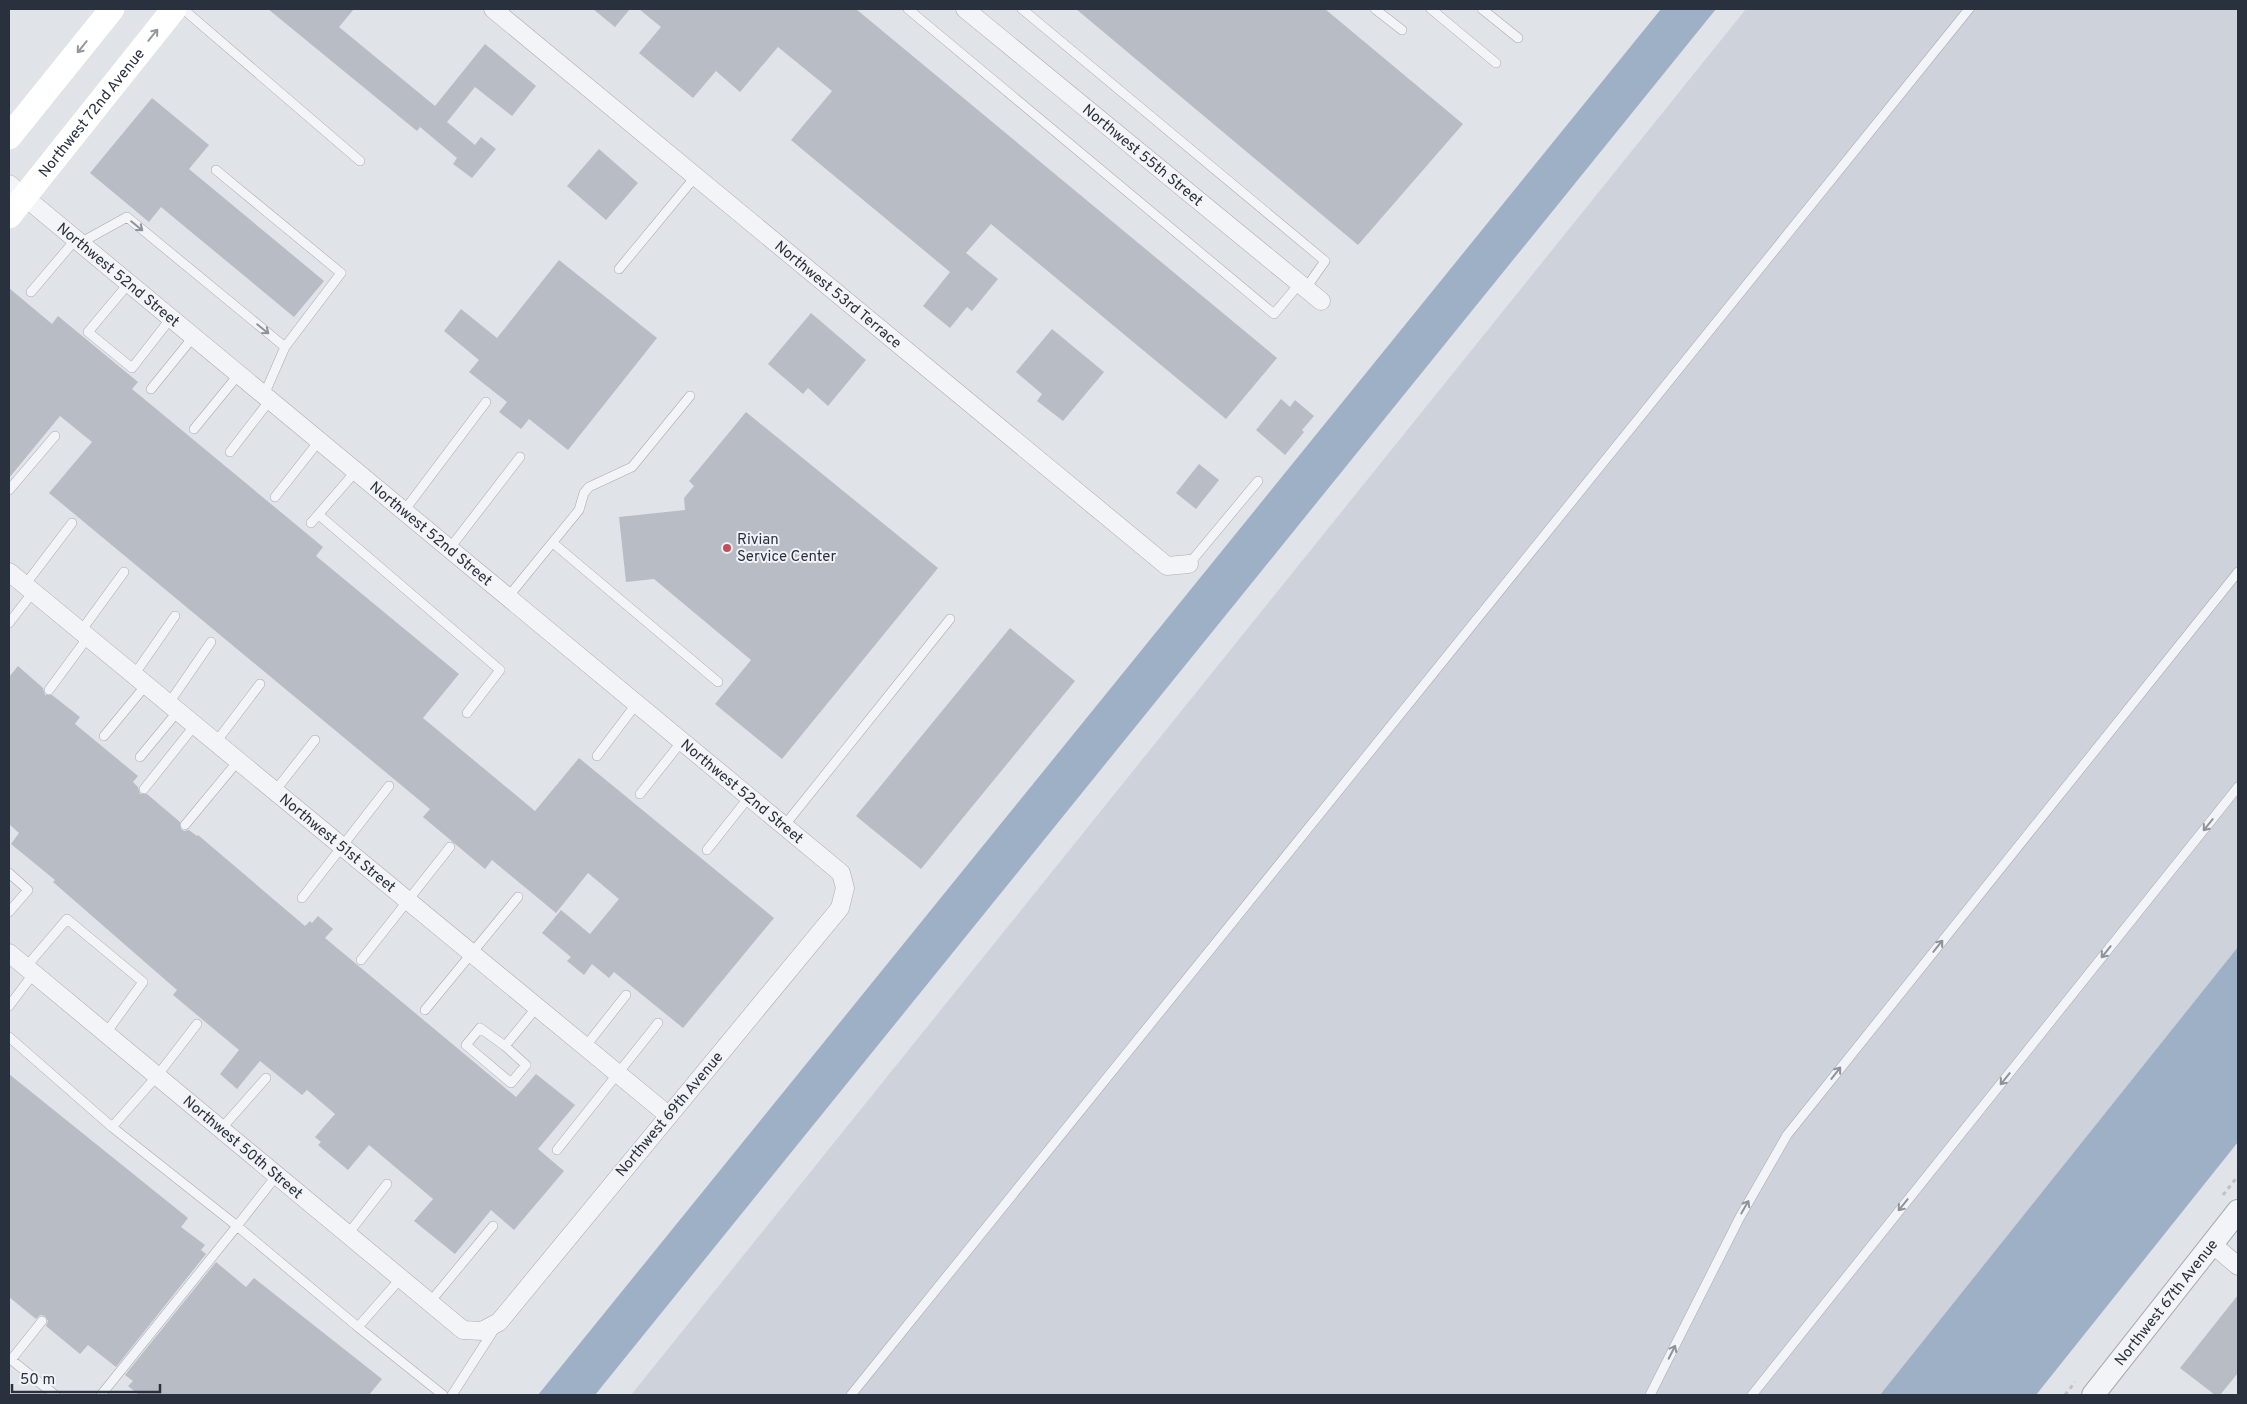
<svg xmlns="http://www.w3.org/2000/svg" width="2247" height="1404" viewBox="0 0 2247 1404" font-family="Overpass,sans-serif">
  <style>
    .built { fill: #ced2da }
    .water { fill: #9eb0c6 }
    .building { fill: #b8bcc5 }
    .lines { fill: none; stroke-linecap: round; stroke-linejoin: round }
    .service-casing { stroke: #a6aab2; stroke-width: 10 }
    .minor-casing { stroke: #a6aab2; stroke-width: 19 }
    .tertiary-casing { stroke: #a6aab2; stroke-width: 24 }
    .path { stroke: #bfc1c7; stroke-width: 3; stroke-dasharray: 4 4; stroke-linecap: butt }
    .service { stroke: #f3f4f7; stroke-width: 9 }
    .minor { stroke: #f3f4f7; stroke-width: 18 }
    .tertiary { stroke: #f3f4f7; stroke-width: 22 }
    .secondary { stroke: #fff; stroke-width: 25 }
    .oneway { stroke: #94989e }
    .oneway2 { stroke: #8e929a }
    .poi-dot { fill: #c54e5d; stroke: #f0f2f6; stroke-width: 2 }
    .labels { text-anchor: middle; stroke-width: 4; stroke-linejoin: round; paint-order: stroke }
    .street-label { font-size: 15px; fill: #2a313e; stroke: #f0f2f6 }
    .poi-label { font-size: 15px; fill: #2a313e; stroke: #f0f2f6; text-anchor: start }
  </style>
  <rect width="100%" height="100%" fill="#e0e3e8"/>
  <path class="built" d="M1746 9H2238V1056L1978 1395H631Z"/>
  <path class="water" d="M1661 9H1716L595 1395H538Z
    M2238 947V1142L2036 1395H1880Z"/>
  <path class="building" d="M268 9H354L339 27 435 106 485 44 536 86 512 116 475 87 447 122 475 145 481 137 496 149 472 178 453 164 457 158 420 127 417 131Z
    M593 9H630L615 27Z
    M639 9H856L1277 358 1226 419 991 224 966 253 998 279 972 311 967 307 950 328 923 306 950 272 791 140 832 91 778 47 740 92 716 71 693 98 639 53 661 27Z
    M1076 9H1325L1463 124 1358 245Z
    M152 98 209 145 189 169 324 281 294 317 161 207 149 222 90 173Z
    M599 149 638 183 606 220 567 186Z
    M559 260 657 338 568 450 529 419 521 429 499 412 507 402 469 372 479 360 444 331 461 309 497 338Z
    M9 288 52 324 58 316 138 382 132 389 323 547 316 556 459 674 423 718 535 811 579 758 774 918 683 1028 614 972 609 978 592 964 584 975 567 961 571 957 542 933 561 910 590 934 619 899 588 873 556 913 492 860 485 869 423 817 430 809 49 493 92 442 60 416 9 478Z
    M811 313 866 360 828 406 808 388 803 394 768 364Z
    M1052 329 1104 372 1063 421 1037 401 1042 394 1016 372Z
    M1281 399 1290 407 1295 400 1314 416 1302 430 1304 432 1285 455 1256 430Z
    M746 412 938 568 782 759 715 704 751 660 654 579 626 582 619 517 685 510 684 498 694 486 689 481Z
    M1199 464 1219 480 1196 509 1176 493Z
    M1010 628 1075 681 921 869 856 816Z
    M18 666 43 688 45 695H52L80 717 75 724 138 776 133 782 138 787 140 794H147L180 822 181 829 184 831 189 830 197 836 198 835 305 926 310 921 312 923 318 916 333 929 325 938 516 1097 536 1074 575 1105 538 1149 564 1171 514 1230 491 1210 455 1254 414 1221 433 1199 369 1145 348 1170 318 1145 321 1142 315 1137 335 1114 307 1090 302 1095 260 1061 237 1089 220 1074 239 1050 173 995 177 990 53 882 55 880 11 844 19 833 9 824V677Z
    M9 1074 188 1218 181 1227 205 1245 201 1250 206 1254 116 1367 88 1345 80 1354 46 1326 48 1321 45 1316 40 1315 36 1319 9 1297Z
    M216 1262 246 1287 254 1278 382 1379 369 1395H139L128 1386 133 1381 125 1375Z
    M2238 1295V1373L2220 1395H2215L2180 1368Z"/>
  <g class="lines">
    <defs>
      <path id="service" d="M183 9 360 161
        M908 9 1274 314 1300 283
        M1022 9 1325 261 1306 288
        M1375 9 1402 30
        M1431 9 1496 63
        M1482 9 1518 38
        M216 170 341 273 285 347 264 395
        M80 243 127 217 285 347
        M619 269 695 177
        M129 283 88 332 132 368 171 318
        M31 292 76 239
        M151 389 194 336
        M194 429 239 374
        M230 452 270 400
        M9 490 55 436
        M275 497 319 441
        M404 511 486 402
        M319 515 500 670 467 713
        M311 523 356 471
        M553 543 718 682
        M450 548 520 457
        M1189 564 1258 481
        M25 585 72 523
        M508 597 579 510 584 493 589 487 632 467 690 396
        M9 623 33 592
        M81 631 124 572
        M134 675 175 616
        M49 690 88 637
        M169 703 211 642
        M104 736 146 685
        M216 742 260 684
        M597 756 637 703
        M140 757 178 711
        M144 789 195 725
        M275 791 315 740
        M640 794 682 741
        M185 825 238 761
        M784 826 950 619
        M707 850 749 797
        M9 873 28 890 9 912
        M302 898 389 786
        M361 960 450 847
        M26 967 67 919 143 982 106 1033
        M9 1006 34 973
        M425 1010 518 897
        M9 1037 112 1127 157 1076 197 1024
        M505 1046 526 1065 511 1083 466 1045 480 1028 505 1046 537 1007
        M585 1047 626 995
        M112 1127 237 1226 277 1175
        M221 1129 266 1078
        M557 1150 658 1023
        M348 1234 387 1184
        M430 1302 493 1226
        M358 1327 443 1395
        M9 1358 55 1395
        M11 1360 42 1321
        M101 1395 237 1226 358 1327 401 1278
        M452 1395 495 1328
        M851 1395 1969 9
        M1650 1395 1740 1217 1787 1135 2238 572
        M1752 1395 2238 787"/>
      <g id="minor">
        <path id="s1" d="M493 9 1167 566 1189 564"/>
        <path id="s2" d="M965 9 1321 301"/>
        <path id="s3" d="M9 184 841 873 845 888 840 908 499 1322 482 1331 463 1330 9 953"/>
        <path id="s4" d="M9 572 668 1115"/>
        <path d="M2212 1244 2238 1266"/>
      </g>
      <g id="tertiary">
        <path id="s5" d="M2093 1395 2238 1211"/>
      </g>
    </defs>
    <use href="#service" class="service-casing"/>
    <use href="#minor" class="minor-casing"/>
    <use href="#tertiary" class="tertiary-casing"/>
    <path class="path" d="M2223 1195 2238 1176
      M2065 1395 2075 1382"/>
    <use href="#service" class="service"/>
    <use href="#minor" class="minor"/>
    <use href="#tertiary" class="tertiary"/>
    <g class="secondary">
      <path d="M9 137 112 9"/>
      <path id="s6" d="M9 216 174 9"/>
    </g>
  </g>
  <defs><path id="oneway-shaft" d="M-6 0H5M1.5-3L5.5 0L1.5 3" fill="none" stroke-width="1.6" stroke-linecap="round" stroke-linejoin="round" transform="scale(1.25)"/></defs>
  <g class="oneway">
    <use href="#oneway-shaft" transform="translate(153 35) rotate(-51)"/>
    <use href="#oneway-shaft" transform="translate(82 47) rotate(129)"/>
  </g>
  <g class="oneway2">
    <use href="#oneway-shaft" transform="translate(137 226) rotate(39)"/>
    <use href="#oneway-shaft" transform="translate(263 329) rotate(39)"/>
    <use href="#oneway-shaft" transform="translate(2208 825) rotate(129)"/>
    <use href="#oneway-shaft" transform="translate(1938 946) rotate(-51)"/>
    <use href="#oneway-shaft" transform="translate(2106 952) rotate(129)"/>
    <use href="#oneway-shaft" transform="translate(1836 1073) rotate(-52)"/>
    <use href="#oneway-shaft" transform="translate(2005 1079) rotate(129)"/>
    <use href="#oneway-shaft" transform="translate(1903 1205) rotate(129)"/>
    <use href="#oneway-shaft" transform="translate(1745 1207) rotate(-60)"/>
    <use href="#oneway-shaft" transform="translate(1672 1352) rotate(-63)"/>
  </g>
  <circle class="poi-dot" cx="727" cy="548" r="5"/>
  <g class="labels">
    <g class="street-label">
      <text dy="5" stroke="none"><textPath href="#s6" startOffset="132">Northwest 72nd Avenue</textPath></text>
      <text dy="5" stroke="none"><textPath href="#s2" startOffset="230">Northwest 55th Street</textPath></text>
      <text dy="5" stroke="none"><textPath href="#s3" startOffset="142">Northwest 52nd Street</textPath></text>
      <text dy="5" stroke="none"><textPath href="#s1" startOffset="448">Northwest 53rd Terrace</textPath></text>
      <text dy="5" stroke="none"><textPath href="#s3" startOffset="548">Northwest 52nd Street</textPath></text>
      <text dy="5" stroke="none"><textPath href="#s3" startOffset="952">Northwest 52nd Street</textPath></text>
      <text dy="5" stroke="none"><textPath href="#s4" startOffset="426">Northwest 51st Street</textPath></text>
      <text transform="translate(669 1114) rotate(-50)" y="5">Northwest 69th Avenue</text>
      <text transform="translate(243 1147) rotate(40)" y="5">Northwest 50th Street</text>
      <text dy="5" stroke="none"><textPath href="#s5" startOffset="118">Northwest 67th Avenue</textPath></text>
    </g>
    <g class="poi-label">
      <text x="737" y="544">Rivian<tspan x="737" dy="17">Service Center</tspan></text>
    </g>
  </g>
  <rect width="2247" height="1404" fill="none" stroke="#2a313e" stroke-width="20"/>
  <path d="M12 1384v8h148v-8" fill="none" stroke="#2a313e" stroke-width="2.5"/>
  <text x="20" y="1384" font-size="15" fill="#2a313e" stroke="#f0f2f6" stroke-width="4" paint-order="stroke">50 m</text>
</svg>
